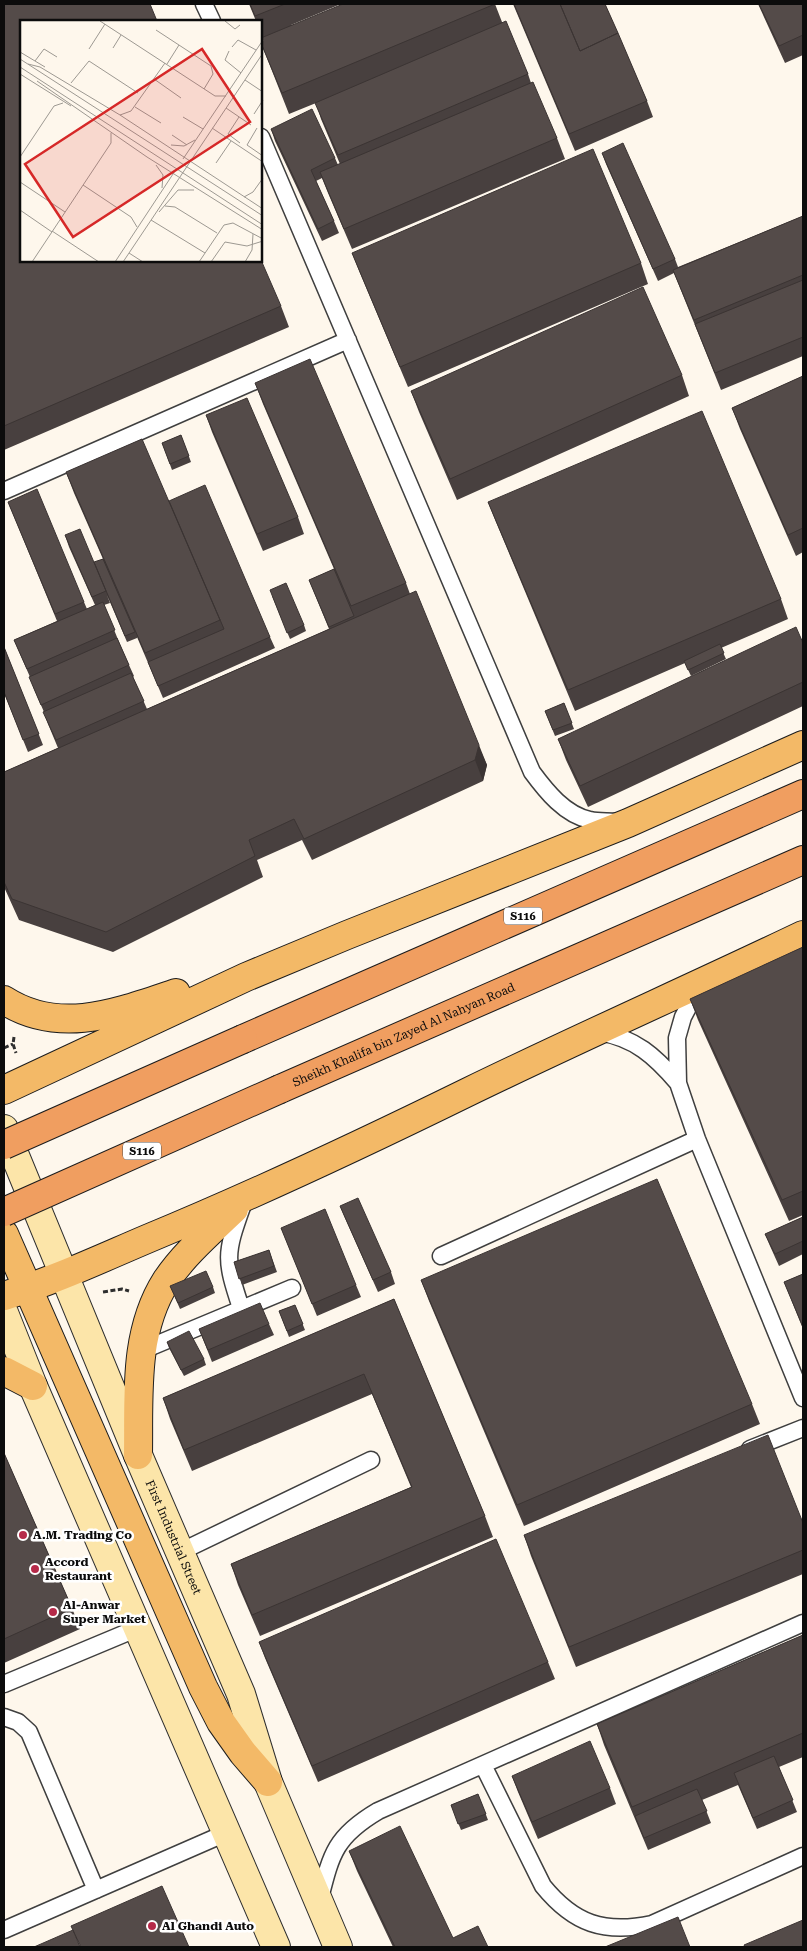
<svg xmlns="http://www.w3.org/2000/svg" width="807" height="1951" viewBox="0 0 807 1951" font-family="'Roboto Serif',serif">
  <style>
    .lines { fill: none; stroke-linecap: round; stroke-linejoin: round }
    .service-casing { stroke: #3f3f3f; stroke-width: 19 }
    .secondary-casing { stroke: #2e2e2e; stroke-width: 30 }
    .primary-casing { stroke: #1d1d1d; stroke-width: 30 }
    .trunk-casing { stroke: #1d1d1d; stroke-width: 30 }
    .path { stroke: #2e2e2e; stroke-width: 3; stroke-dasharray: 5 2.5; stroke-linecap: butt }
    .service { stroke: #fff; stroke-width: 16 }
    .secondary { stroke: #fce5a9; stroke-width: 28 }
    .primary { stroke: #f3b967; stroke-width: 28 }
    .trunk { stroke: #f09e60; stroke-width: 28 }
    .trunk-bridge-casing { stroke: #1d1d1d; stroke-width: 30; stroke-linecap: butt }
    .trunk-bridge { stroke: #f09e60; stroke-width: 28 }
    .wall { fill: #48403f }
    .shaded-wall { fill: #3b3433 }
    .building { fill: #544b49; stroke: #3b3433 }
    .poi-dot { fill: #b62a49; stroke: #fff; stroke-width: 2 }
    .labels { text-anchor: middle; stroke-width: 5; stroke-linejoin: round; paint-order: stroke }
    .shield { fill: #fff; stroke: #555; stroke-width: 1 }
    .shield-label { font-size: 11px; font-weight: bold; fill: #0c0c0c }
    .street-label { font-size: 12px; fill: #0c0c0c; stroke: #fff }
    .poi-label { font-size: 12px; font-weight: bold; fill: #0c0c0c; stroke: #fff; text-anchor: start }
    .inset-road { fill: none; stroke: #9d9992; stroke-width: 1 }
    .view { fill: #d62828; fill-opacity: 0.15; stroke: #d62828; stroke-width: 2.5 }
    .inset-edge { fill: none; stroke: #0c0c0c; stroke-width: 2.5 }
  </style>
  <rect width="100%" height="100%" fill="#fef7ec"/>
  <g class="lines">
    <defs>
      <path id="service" d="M204 4 212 21
        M261 137 532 772C546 791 565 815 590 820 598 822 608 821 618 822
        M4 491 348 340
        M703 986 693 998 683 1017 677 1038 678 1083 697 1139 803 1398
        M599 1032C635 1038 655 1056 678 1083
        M441 1256 697 1139
        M241 1308C225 1260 225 1254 242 1207
        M141 1351 292 1288
        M750 1449 803 1428
        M180 1552 371 1460
        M4 1684 138 1628
        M4 1717 18 1722 29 1732 96 1890
        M483 1765 543 1886C574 1924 604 1934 652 1924L803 1856
        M319 1902C331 1855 334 1837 378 1811L803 1623
        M4 1930 226 1833"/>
      <g id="secondary">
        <path id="s1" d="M4 1129 138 1455 241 1694 268 1782 338 1947"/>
        <path d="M4 1313 33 1386 276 1947"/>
      </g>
      <path id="primary" d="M4 1000C60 1036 119 1012 176 993
        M4 1090 246 977 347 935 628 823 803 745
        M4 1234 203 1687 221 1722 243 1753 268 1782
        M4 1296C53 1281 100 1259 147 1239 256 1194 362 1144 468 1092 579 1038 692 988 803 935
        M4 1371 33 1386
        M138 1455C139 1397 133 1333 166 1281 184 1254 210 1232 234 1209"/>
      <g id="trunk">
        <path d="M243 1039 803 794"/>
        <path id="s2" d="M280 1089 803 860"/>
      </g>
    </defs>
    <use href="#service" class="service-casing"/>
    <use href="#secondary" class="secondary-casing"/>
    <use href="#primary" class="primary-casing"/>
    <use href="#trunk" class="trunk-casing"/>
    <path class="path" d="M14 1037 13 1044 16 1053
      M4 1048 13 1044
      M103 1292 122 1289 129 1291"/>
    <use href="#service" class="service"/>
    <use href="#secondary" class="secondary"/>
    <use href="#primary" class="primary"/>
    <use href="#trunk" class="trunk"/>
    <defs>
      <path id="trunk-bridge" d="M4 1145 243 1039
        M4 1212 280 1089"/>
    </defs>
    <use href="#trunk-bridge" class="trunk-bridge-casing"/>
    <use href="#trunk-bridge" class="trunk-bridge"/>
  </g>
  <path class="wall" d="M4 4 281 306 289 327 4 450Z
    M249 4H341L291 25 495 4 502 22 528 74 531 83 557 138 565 159 352 249 328 193 322 178 316 181 334 221 339 233 322 241 275 141 271 129 335 158 338 165 340 164 321 119 316 103 289 114 261 43 263 37 261 33V21H256Z
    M513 4H605L647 101 653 117 575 151Z
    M758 4H803V55L785 63Z
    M602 153 675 259 678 267 803 216V356L721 390 674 273 658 281 606 164Z
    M352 253 641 263 648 284 408 387 360 273Z
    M682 375 689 396 457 500 419 412 411 391Z
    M803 376V552L796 556 740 429 732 408Z
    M255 383 406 583 410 594 487 765 483 781 312 860 302 840 257 860 263 877 113 952 19 920 4 887V772L58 748 48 724 44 712 34 689 30 677 14 640 57 621 8 502 84 602 87 609 95 605 69 547 65 535 94 563 103 559 74 493 66 472 169 501 270 637 275 648 163 698 137 637V638L127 642 107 595 110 603 104 605 119 642 129 665 134 676 133 677 147 709 329 629 309 580 334 569 263 404Z
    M206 415 298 517 304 534 263 551 212 432Z
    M181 435 191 462 172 470 162 443Z
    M488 502 781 599 788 619 721 648 726 659 691 676 685 663 575 711 496 522Z
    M272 596 304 625 306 631 290 639Z
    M803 643V706L588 807 566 760 558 739Z
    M4 647 43 745 28 752 4 693Z
    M564 703 574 729 555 736 545 711Z
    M803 947V1215L789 1221 698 1020 690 999Z
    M340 1206 391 1272 395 1284 378 1292 345 1218Z
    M803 1217V1254L779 1266 770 1246 765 1234Z
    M281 1228 356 1285 361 1297 317 1316Z
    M269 1250 277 1272 242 1285 234 1262Z
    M803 1274V1329L784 1282Z
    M421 1280 752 1404 760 1424 524 1526 429 1301Z
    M170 1286 213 1287 215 1293 180 1309Z
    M394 1299 485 1516 493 1537 260 1636 238 1585 231 1564 411 1487 372 1394 192 1471 170 1419 163 1398Z
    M295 1305 305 1330 289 1337 279 1311Z
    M269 1324 274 1335 212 1362 199 1329Z
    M167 1342 204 1359 206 1365 184 1376 169 1348Z
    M4 1453 72 1608 80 1629 4 1663Z
    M803 1523V1574L576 1667 531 1556 524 1535Z
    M803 1635V1757L779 1767 797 1812 757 1829 738 1785 702 1800 711 1823 648 1850 604 1745 597 1724Z
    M259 1642 548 1662 555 1679 318 1782 265 1658Z
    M512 1776 610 1788 616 1804 538 1839 518 1792Z
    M478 1794 488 1820 461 1830 451 1805Z
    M349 1851 453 1938 488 1947H393L357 1871Z"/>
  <path class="shaded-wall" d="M479 745 487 765 483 781 475 760Z"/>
  <path class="building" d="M4 4H150L157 21H21V261H261V260L281 306 4 426Z
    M250 4H285L255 16Z
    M343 4H495L282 93 261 43V38Z
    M514 4H560L580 51 618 33 647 101 569 134Z
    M560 4H605L618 33 580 51Z
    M759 4H803V35L779 46Z
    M506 21 528 74 338 155 315 103Z
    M533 82 557 138 344 229 320 172Z
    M312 109 335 158 311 170 334 221 318 229 271 129Z
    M623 143 675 259 653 269 602 153Z
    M593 149 641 263 400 367 352 253Z
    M803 216V275L694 320 673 270Z
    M803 280V337L715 373 695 324Z
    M643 287 682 375 450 479 411 391Z
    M310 359 406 583 351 606 255 383Z
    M803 376V528L788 535 732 408Z
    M247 398 298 517 257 534 206 415Z
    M702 411 781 599 568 690 488 502Z
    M181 435 189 456 170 464 162 443Z
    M142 439 220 620 145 653 66 472Z
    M205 485 270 637 158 686 148 662 224 629 169 501Z
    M37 489 84 602 55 614 8 502Z
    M80 529 106 591 92 597 65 535Z
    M103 559 135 632 125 636 94 562Z
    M334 569 354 616 329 627 309 580Z
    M286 583 304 625 287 633 270 590Z
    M416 591 479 745 475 760 304 839 294 819 249 840 255 856 106 932 12 899 4 882V772Z
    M103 602 115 630 27 669 14 640Z
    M796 627 803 643V682L580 786 558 739Z
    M117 638 129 665 41 705 29 677Z
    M720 644 724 653 688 670 684 661Z
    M4 647 39 734 23 740 4 692Z
    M131 673 144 701 56 740 43 712Z
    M564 703 572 723 553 730 545 711Z
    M803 947V1191L782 1200 690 999Z
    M657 1179 752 1404 517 1505 421 1280Z
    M358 1198 391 1272 373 1280 340 1206Z
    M325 1209 356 1285 312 1304 281 1228Z
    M803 1217V1241L775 1254 765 1234Z
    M269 1250 274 1266 239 1279 234 1262Z
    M206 1271 213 1287 178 1303 170 1286Z
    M803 1274V1327L784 1282Z
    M394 1299 485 1516 252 1615 231 1564 412 1487 364 1374 184 1450 163 1398Z
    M260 1303 269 1324 208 1350 199 1329Z
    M295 1305 303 1324 287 1331 279 1311Z
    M189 1331 204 1359 181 1370 167 1342Z
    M768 1435 803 1523V1550L569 1647 524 1535Z
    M4 1453 72 1608 4 1639Z
    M496 1539 548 1662 312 1766 259 1642Z
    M803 1635V1733L632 1807 597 1724Z
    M590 1741 610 1788 532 1822 512 1776Z
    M774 1756 793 1800 753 1818 734 1773Z
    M697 1789 707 1811 644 1838 635 1816Z
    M478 1794 486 1814 458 1824 451 1805Z
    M400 1826 453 1938 478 1926 488 1947H395L349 1851Z
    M162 1886 189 1947H81L71 1926Z
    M678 1917 690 1947H605Z
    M803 1920V1947H745L744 1945Z
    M73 1930 80 1947H34Z"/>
  <g class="poi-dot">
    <circle cx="23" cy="1535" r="5"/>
    <circle cx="35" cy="1569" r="5"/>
    <circle cx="53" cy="1612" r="5"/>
    <circle cx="152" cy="1926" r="5"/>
  </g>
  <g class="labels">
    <g class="shield">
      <rect x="504" y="907.5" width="38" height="17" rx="4"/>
      <rect x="123" y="1142.5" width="38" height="17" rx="4"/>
    </g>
    <g class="shield-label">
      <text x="523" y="920">S116</text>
      <text x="142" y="1155">S116</text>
    </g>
    <g class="street-label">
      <text dy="4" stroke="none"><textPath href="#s2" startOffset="135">Sheikh Khalifa bin Zayed Al Nahyan Road</textPath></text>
      <text dy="4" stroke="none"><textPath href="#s1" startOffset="442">First Industrial Street</textPath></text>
    </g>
    <g class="poi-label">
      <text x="33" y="1539">A.M. Trading Co</text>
      <text x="45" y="1566">Accord<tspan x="45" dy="14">Restaurant</tspan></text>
      <text x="63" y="1609">Al-Anwar<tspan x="63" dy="14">Super Market</tspan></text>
      <text x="162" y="1930">Al Ghandi Auto</text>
    </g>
  </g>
  <g transform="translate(20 20)">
    <rect width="242" height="242" fill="#fef7ec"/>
    <path class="inset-road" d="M80 1 195 76H206M205 1 215 9 220 5M136 10 191 46 193 54 184 69M212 27 218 20 236 30M93 28 101 15M69 29 85 4M209 31 205 40 221 53M0 32 25 47M0 39 243 196M15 41 24 29 37 37M8 44 20 47 100 95 243 189M147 44 159 25M0 47 243 205M0 54 51 86M134 59 161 78M225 60 243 72M17 61 127 137 243 210M51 63 69 41 118 73M115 87 141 103M206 88 231 105M234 94 243 80M100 95 111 91 145 43M163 97 183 109M219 97 208 114 220 123M192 108 243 142M237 108 227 125 243 136M152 115 167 125M151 125 164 126 175 120M0 137 34 86 43 83M163 139 243 20M196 143 211 121M136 145 143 155 142 168M0 162 45 192M63 165 111 197 117 207M224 177 233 172 243 158M145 186 155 187 197 213M0 190 32 212M139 192 158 170H174M131 200 185 233M32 211 79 242M109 233 123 242M12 242 91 123V113M95 242 155 151M103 242 243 33M179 242 204 205 213 203 243 219M191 242 205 222 227 226 243 221M225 242 232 230 233 214"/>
    <path class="view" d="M182 29 230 102 53 217 5 144Z"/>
    <rect width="242" height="242" class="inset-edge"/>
  </g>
  <rect width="807" height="1951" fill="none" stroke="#0c0c0c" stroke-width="10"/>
</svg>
